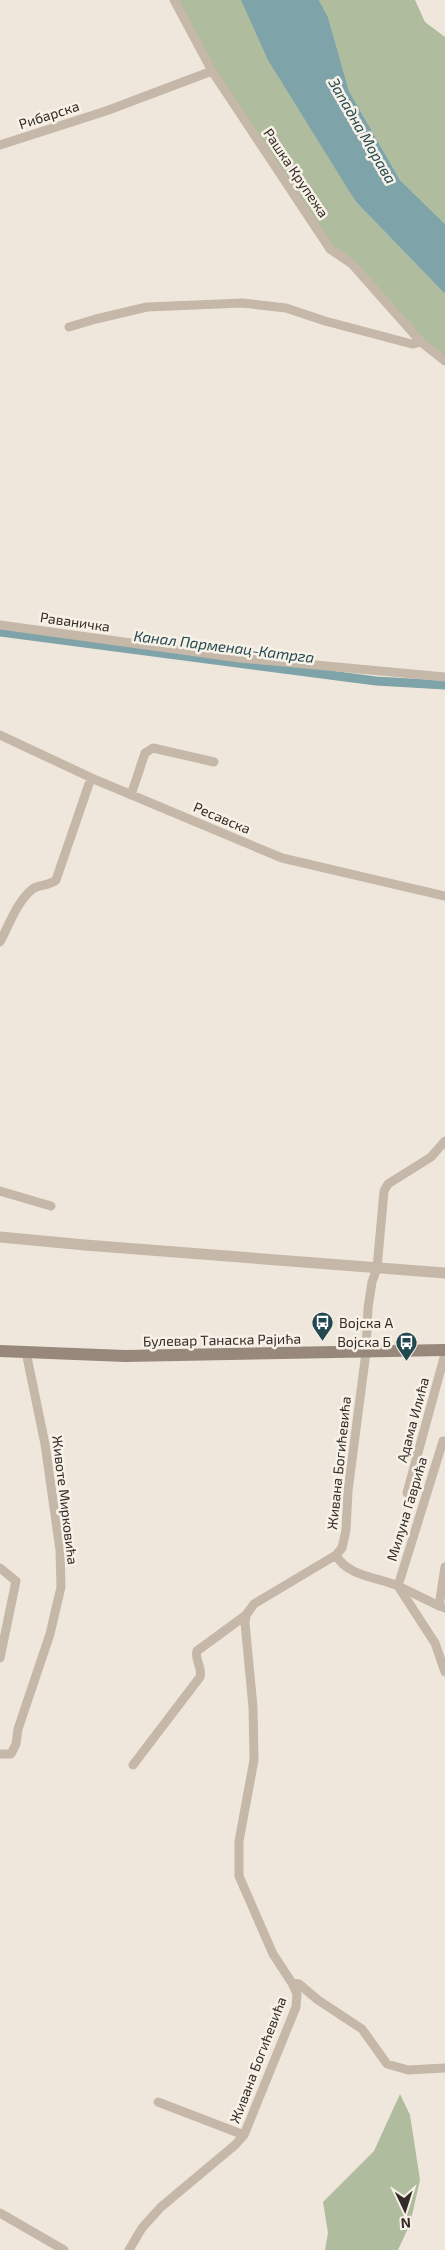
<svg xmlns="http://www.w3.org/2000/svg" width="445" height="2250" viewBox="0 0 445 2250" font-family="'Exo 2',sans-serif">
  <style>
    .green { fill: #afbc9d }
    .water { fill: #7ea3a8 }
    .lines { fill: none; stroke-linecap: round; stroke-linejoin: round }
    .canal { stroke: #7ea3a8; stroke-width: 9 }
    .minor { stroke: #c5b8a9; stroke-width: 9 }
    .tertiary { stroke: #c5b8a9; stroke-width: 11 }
    .secondary { stroke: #98887b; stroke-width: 12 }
    .labels { text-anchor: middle; stroke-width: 5; stroke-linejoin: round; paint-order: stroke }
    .street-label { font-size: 14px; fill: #332c28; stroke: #f7f1e7 }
    .poi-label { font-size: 14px; fill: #332c28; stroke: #f7f1e7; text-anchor: start }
    .water-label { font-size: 15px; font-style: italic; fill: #224950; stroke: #f7f1e7 }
  </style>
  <rect width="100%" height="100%" fill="#efe7db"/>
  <path class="green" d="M174 0H241L356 202 445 294V361L352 264 330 249 212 71Z
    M319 0H415L425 22 445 37V224L400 180 349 91 328 17Z
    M400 2094 410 2115 420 2180 410 2224 398 2250H325L328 2233 323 2202 374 2151Z"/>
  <path class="water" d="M241 0H319L328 17 349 91 400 180 445 224V294L356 202 268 60Z"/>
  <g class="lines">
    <path class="canal" d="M0 632 376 681 445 685"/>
    <path class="minor" d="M174 0 212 71 330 249 352 264 421 342 445 361
      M0 145 106 111 212 71
      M69 327 96 319 147 307 242 303 286 308 325 321 412 344 421 342
      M0 625 240 658 445 677
      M0 735 96 780 282 858 445 896
      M131 795 145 753 153 748 214 762
      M0 942C9 925 18 899 34 888 41 884 49 886 56 880L91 778
      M0 1191 51 1206
      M443 1441 398 1586 435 1643 445 1672
      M407 1493 445 1354
      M336 1555C348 1577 378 1577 398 1586 414 1593 429 1602 445 1608
      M0 1568 16 1581 0 1658
      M439 1606 445 1567
      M0 1754H11L16 1744 18 1729 50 1634 61 1587 60 1550 45 1444 26 1352
      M133 1765 200 1677C203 1667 194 1660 197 1651L246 1615
      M292 1983 299 1984 318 2000 362 2029 387 2064 408 2070 445 2068
      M158 2102 244 2135
      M0 2213 64 2250
      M129 2250 142 2228 161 2207 235 2145 244 2135 296 2007 297 1994 292 1983 273 1954 239 1876V1841L254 1760 253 1707 245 1623 246 1615 254 1604 336 1555 342 1548 346 1530 348 1491 366 1352 368 1308 372 1282 377 1268 384 1191 388 1184 431 1157 445 1141"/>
    <path class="tertiary" d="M0 1237 85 1245 445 1273"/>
    <path class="secondary" d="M0 1351 125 1356 445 1350"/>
  </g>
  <defs>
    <symbol id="bus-pin" viewBox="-11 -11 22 30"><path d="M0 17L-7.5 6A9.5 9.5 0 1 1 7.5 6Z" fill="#224950" stroke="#f7f1e7"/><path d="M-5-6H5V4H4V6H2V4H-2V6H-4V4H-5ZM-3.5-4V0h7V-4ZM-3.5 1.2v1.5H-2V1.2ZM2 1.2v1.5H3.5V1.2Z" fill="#fff"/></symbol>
  </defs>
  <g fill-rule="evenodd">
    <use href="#bus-pin" x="310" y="1310" width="25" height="34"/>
    <use href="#bus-pin" x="394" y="1330" width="25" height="34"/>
  </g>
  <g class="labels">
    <g class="street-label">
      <text transform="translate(49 115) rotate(-18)" y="5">Рибарска</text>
      <text transform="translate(296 173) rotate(56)" y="5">Рашка Крупежа</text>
      <text transform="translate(75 622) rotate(8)" y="5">Раваничка</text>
      <text transform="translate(222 818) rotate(23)" y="5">Ресавска</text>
      <text transform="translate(222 1340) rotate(-1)" y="5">Булевар Танаска Рајића</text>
      <text transform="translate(413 1420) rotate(-75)" y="5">Адама Илића</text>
      <text transform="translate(339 1463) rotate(-84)" y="5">Живана Богићевића</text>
      <text transform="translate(65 1500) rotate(83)" y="5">Животе Мирковића</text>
      <text transform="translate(407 1509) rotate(-73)" y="5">Милуна Гаврића</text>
      <text transform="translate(258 2060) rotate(-69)" y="5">Живана Богићевића</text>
    </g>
    <g class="poi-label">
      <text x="339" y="1328">Војска А</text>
      <text x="391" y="1347" text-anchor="end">Војска Б</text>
    </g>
    <g class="water-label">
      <text transform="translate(362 131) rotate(60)" y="5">Западна Морава</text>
      <text transform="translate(224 647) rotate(7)" y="5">Канал Парменац-Катрга</text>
    </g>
  </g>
  <g transform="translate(405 2210) rotate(176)" stroke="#f7f1e7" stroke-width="4" paint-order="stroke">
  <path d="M0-4L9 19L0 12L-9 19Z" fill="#332c28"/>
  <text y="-8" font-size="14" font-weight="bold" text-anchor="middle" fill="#332c28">N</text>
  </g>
</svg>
